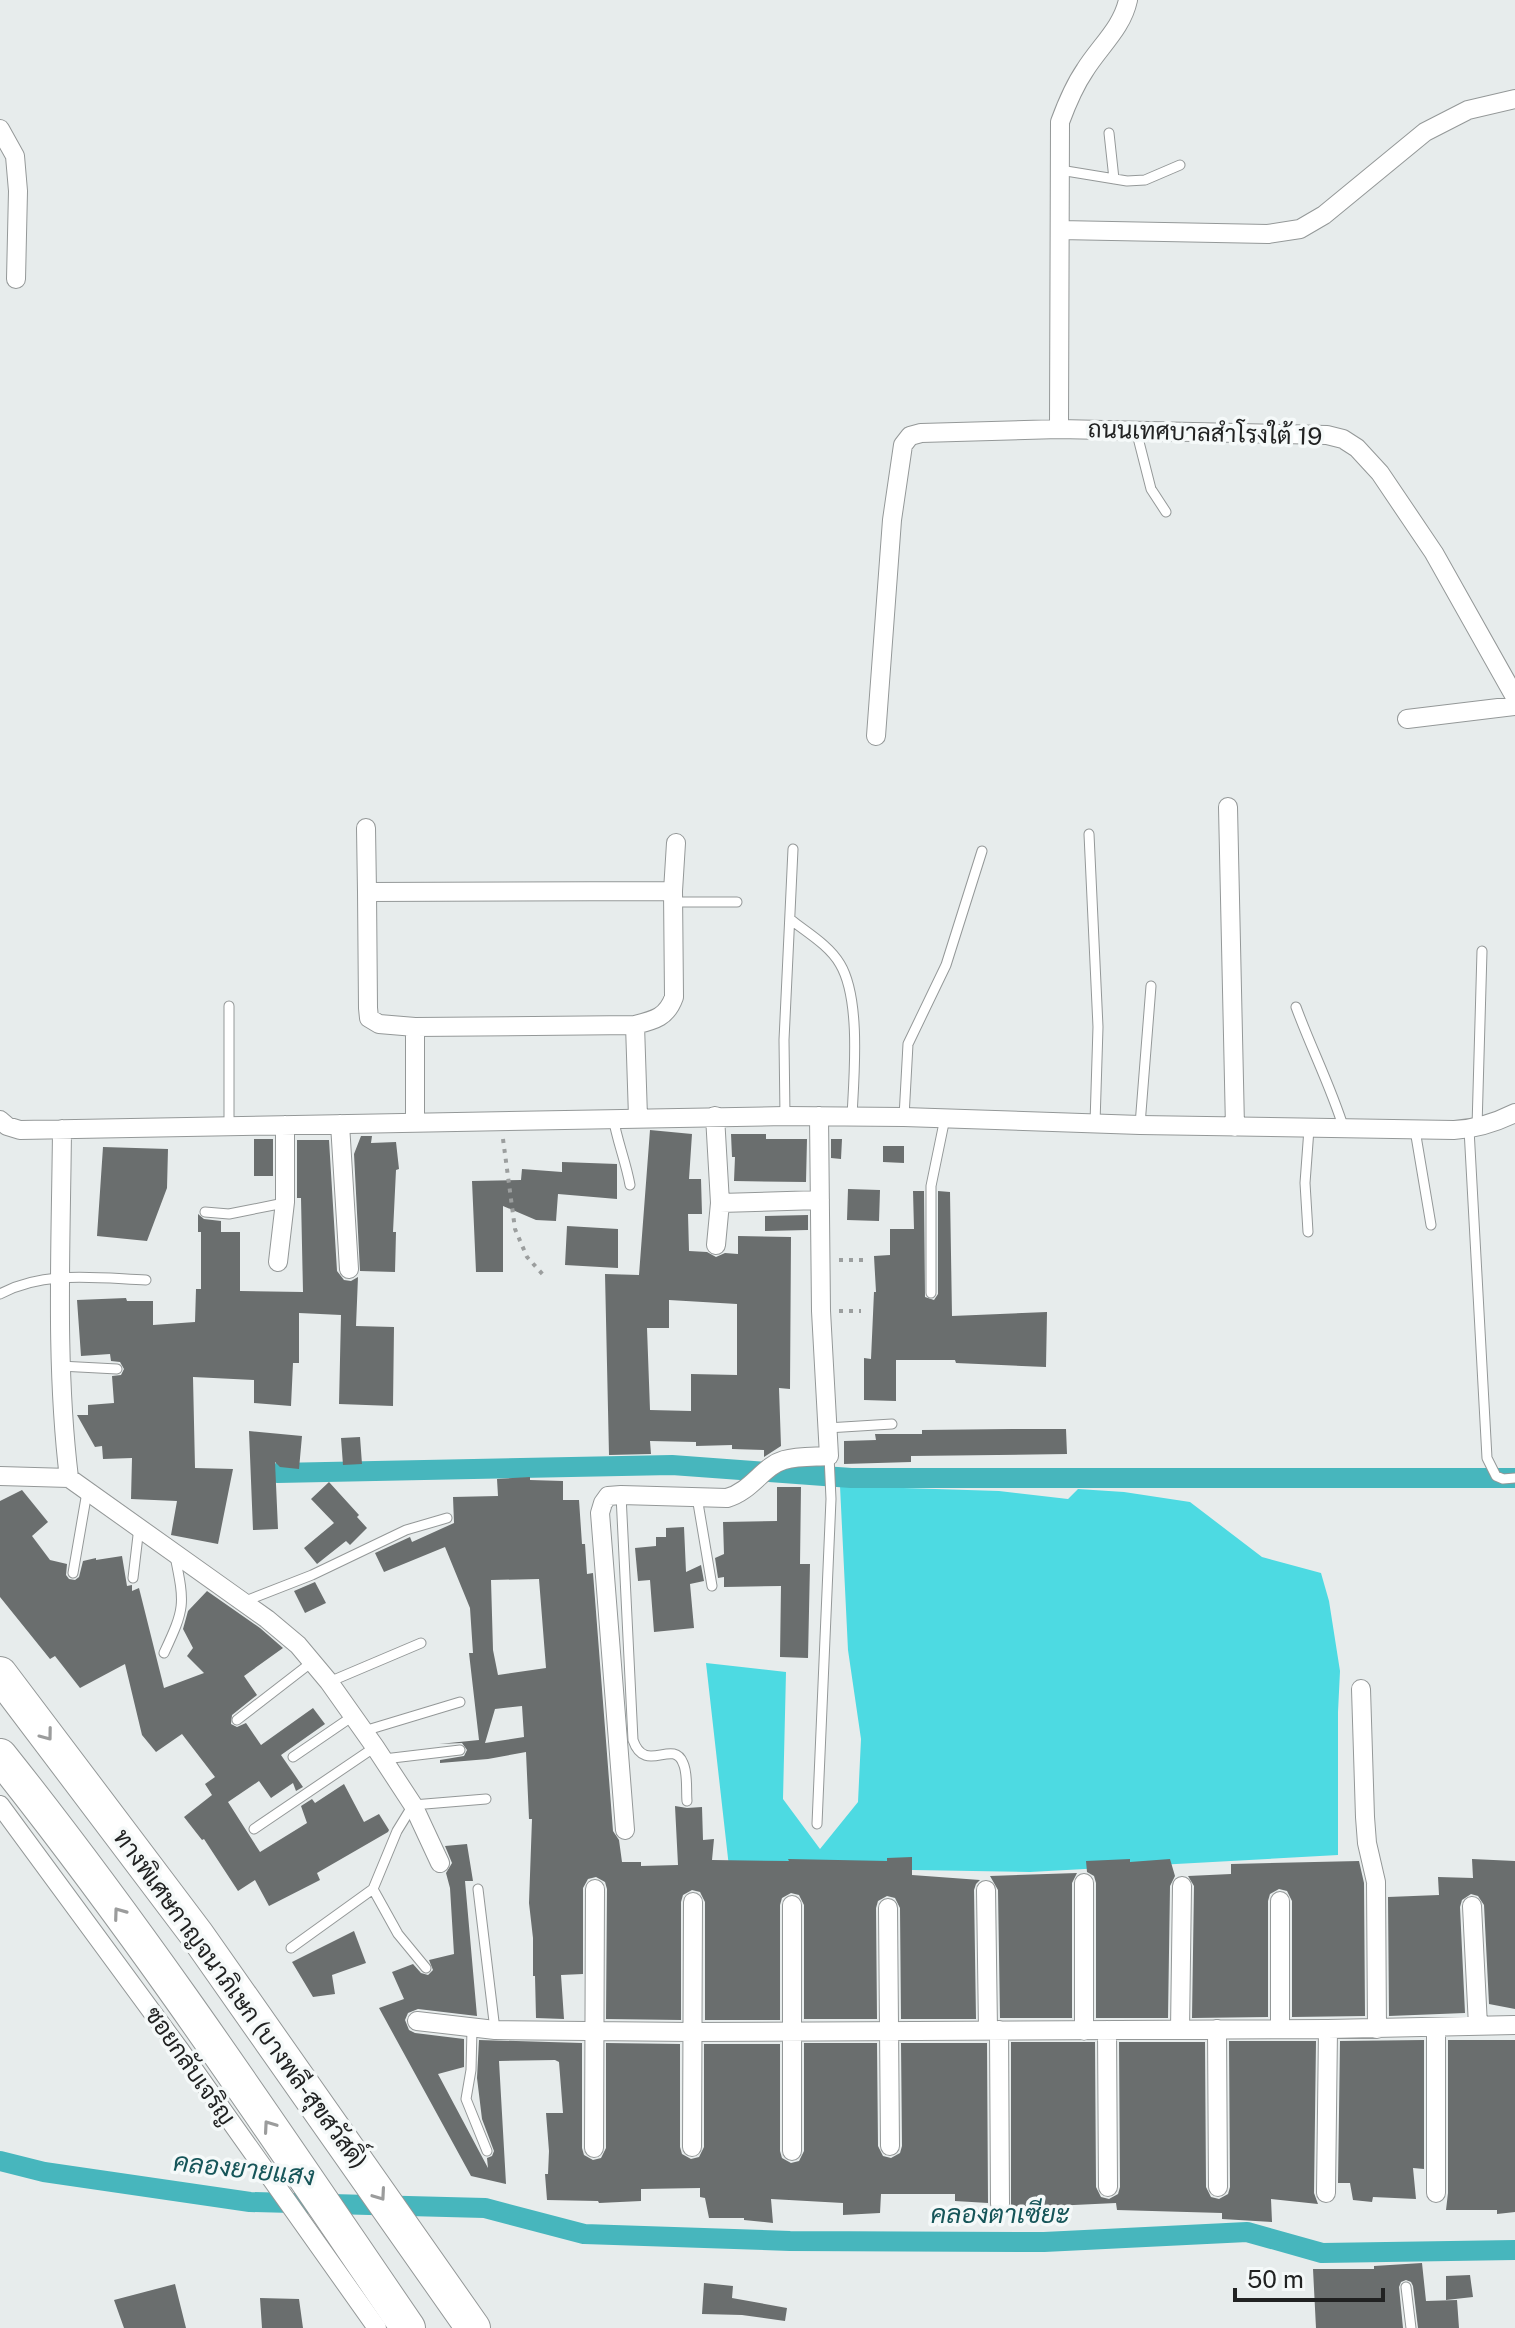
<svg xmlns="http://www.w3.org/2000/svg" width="1515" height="2328" viewBox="0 0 1515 2328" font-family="'Public Sans',Sarabun,sans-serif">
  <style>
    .green { fill: #4ddae2 }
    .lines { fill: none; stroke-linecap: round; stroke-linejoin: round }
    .canal { stroke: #47b6bd; stroke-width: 20 }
    .building { fill: #6a6e6e; fill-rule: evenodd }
    .lane-casing { stroke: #949898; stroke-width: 11 }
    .street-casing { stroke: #949898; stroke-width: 20 }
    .highway-casing { stroke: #949898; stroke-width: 36 }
    .path { stroke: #9b9e9e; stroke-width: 4; stroke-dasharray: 4 6; stroke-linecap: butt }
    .lane { stroke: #fff; stroke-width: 9 }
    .street { stroke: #fff; stroke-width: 18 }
    .highway { stroke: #fff; stroke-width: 34 }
    .oneway { stroke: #9b9c9c }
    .labels { text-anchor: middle; stroke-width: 7; stroke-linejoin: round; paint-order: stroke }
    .street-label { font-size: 24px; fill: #212222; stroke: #f5f9f9 }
    .water-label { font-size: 26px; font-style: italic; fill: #165559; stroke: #f5f9f9 }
  </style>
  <rect width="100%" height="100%" fill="#e7ecec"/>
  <path class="green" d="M840 1486 999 1491 1068 1499 1078 1489 1124 1492 1190 1502 1262 1557 1321 1573 1329 1601 1340 1671 1338 1712V1855L1030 1872 729 1867 706 1663 786 1672 783 1799 820 1849 858 1802 861 1739 848 1650Z"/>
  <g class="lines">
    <path class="canal" d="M277 1473 672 1465 851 1478H1515
      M0 2161 44 2172 250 2202 485 2208 584 2234 790 2241 1044 2242 1247 2232 1322 2253 1515 2250"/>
  </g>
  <path class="building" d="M650 1130 692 1134 689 1179H701L702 1214H688L689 1251 707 1252 716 1257 725 1253 738 1254V1236L791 1237 790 1389 779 1388 781 1446 764 1457V1450L732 1449V1445L696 1446V1442L650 1441 651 1454 609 1455 605 1274 639 1275ZM669 1300 737 1304V1375L691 1374V1411L650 1410 647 1328H669Z
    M731 1134H766V1139H807L806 1182 734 1181 735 1157H732Z
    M361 1136H372L371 1143 396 1142 399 1169 396 1170 393 1232H396L395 1272 360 1271 354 1154Z
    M254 1139H273V1176H254Z
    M831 1139H842L841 1159 831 1158Z
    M297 1140H329L337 1271 344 1280 351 1281 358 1277 356 1326 394 1327 393 1406 339 1404 341 1315 299 1313V1363H293L291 1406 254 1403V1380L193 1377 195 1468 233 1469 218 1544 171 1535 177 1501 131 1499 132 1458 103 1459 102 1446 95 1447 77 1415H88V1405L114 1403 112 1376 121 1375 124 1369 120 1362 111 1361 110 1354 81 1356 77 1300 126 1298 127 1301H153V1325L195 1322 196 1289H201V1232H198V1214L204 1219 221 1221V1232H240V1291L303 1292 301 1198H297Z
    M883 1146H904V1163L883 1162Z
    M103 1147 168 1149 167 1188 147 1241 97 1236Z
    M562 1162 617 1164V1199L558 1194 556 1221 536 1220 503 1206V1272H476L472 1181 521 1180 522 1169 562 1172Z
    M848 1189 880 1190 879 1221 847 1220Z
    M913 1191H924L925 1297 934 1300 938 1294V1191L950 1192 952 1316 1047 1312 1046 1367 956 1363 955 1360H896V1401L864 1400V1358L871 1359 874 1292H876L874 1256 890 1255V1229H914Z
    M808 1215V1230L765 1231V1216Z
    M567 1226 618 1229V1268L565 1265Z
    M1012 1429H1066L1067 1454 911 1456V1462L844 1464V1441L876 1440 875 1434H922V1430Z
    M249 1431 302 1436 299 1469 280 1467 275 1462 278 1529 253 1530Z
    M360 1437 362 1464 343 1465 341 1438Z
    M530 1477V1480L563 1481V1500H579L582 1544H585L587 1574 593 1573 613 1831 619 1840 622 1862H641V1866L678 1865 675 1806 687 1808 702 1807 703 1840 714 1839 712 1860 789 1861 788 1859 887 1861V1858L912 1857V1875L980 1880 976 1884 974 1890 976 2019H901L900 1908 895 1898 887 1896 878 1901 876 1908 877 2019H804V1905L799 1895 791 1893 782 1898 780 1905V2020H705V1902L700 1892 692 1890 683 1895 681 1902V2020L606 2019 607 1889 605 1882 596 1877 588 1879 583 1888V1974L561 1975 564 2019 536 2018 535 1976H533V1938L529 1903 532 1819H529L526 1752 488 1759 440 1763V1760L464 1756 467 1750 462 1743 439 1744 479 1740 469 1653H473L470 1608 445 1547 384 1572 375 1553 410 1537 412 1542 454 1523 453 1497 498 1496 497 1479ZM539 1579 546 1668 498 1675 493 1650 491 1580ZM522 1706 524 1737 485 1743 495 1709Z
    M329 1482 359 1515 357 1517 367 1528 350 1545 346 1541 317 1564 304 1548 334 1523 311 1499Z
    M777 1487H801L800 1564H810L808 1658 780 1657 781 1586 724 1587V1577L718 1578 715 1558 724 1554 723 1522 777 1521Z
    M22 1490 48 1522 32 1536 50 1560 67 1564 66 1575 69 1579 75 1580 79 1577 83 1561 96 1558V1560L122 1556 127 1586 132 1585V1591L139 1588 164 1688 204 1673 187 1656 193 1648 183 1629 188 1611 207 1591 260 1628 283 1648 244 1676 257 1695 232 1715 231 1724 237 1727 246 1723 261 1745 313 1708 325 1724 281 1755 303 1787 296 1791 293 1783 271 1798 259 1781 228 1802 260 1852 307 1823 301 1806 312 1799 315 1803 344 1784 364 1822 379 1814 389 1830 388 1832 317 1873 320 1880 269 1906 255 1880 238 1891 204 1839 202 1840 184 1817 212 1795 205 1784 215 1777 182 1734 156 1752 142 1735 125 1664 80 1688 55 1656 50 1659 0 1597V1501Z
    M684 1527 686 1572 701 1565 704 1581 690 1584 694 1628 654 1632 650 1580 638 1581 635 1548 656 1546V1537H666V1528Z
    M315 1582 326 1603 305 1613 294 1591Z
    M467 1844 473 1881H465L477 2016 418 2009 408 2013 405 2020 409 2030 415 2033 464 2039V2067L438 2074 488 2168 487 2158 492 2156 494 2151 482 2119 477 2078 479 2040 582 2043V2148L584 2155 593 2160 601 2158 606 2148V2043L680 2044V2147L682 2154 691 2159 699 2157 704 2147V2044H780V2151L782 2158 791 2163 799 2161 804 2151V2043H877L878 2146 883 2156 891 2158 900 2153 902 2146 901 2043H987L988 2203 955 2201V2194H881L880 2213 843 2215V2203L771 2199 773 2223 744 2220V2218H709L705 2198 700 2197V2188L641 2189V2201L599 2203 598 2201 547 2200 545 2174H548L549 2151 546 2113H563L559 2062 555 2060 499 2061 506 2184 471 2176 379 2008 404 1999 392 1972 413 1964 421 1973 428 1975 433 1970 429 1960 454 1954 450 1888 446 1873 452 1863 445 1846Z
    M1130 1859V1862L1170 1859 1175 1876 1170 1886 1168 2018H1096V1883L1094 1876 1087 1872 1086 1861Z
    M1472 1859 1515 1861V2009L1489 2004 1484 1905 1478 1896 1471 1894 1462 1900 1460 1907 1465 2013 1389 2016 1388 1897 1439 1895 1438 1877 1473 1878Z
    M1359 1861 1364 1883 1365 2016 1292 2017V1901L1287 1891 1279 1889 1270 1894 1268 1901V2017L1192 2018 1194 1886 1188 1876 1231 1874V1864Z
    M1077 1873 1072 1883V2018H1000L998 1890 990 1876Z
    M354 1931 366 1963 332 1975 335 1994 313 1997 292 1962Z
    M1424 2040V2169L1413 2168 1416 2199 1373 2197 1372 2202 1353 2200 1350 2183H1338L1340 2041Z
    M1448 2040H1515V2212L1497 2214V2210H1446L1448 2193Z
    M1229 2041H1316L1314 2193 1318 2204 1271 2199 1272 2222 1222 2219V2213L1117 2210 1116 2203 1011 2208V2042H1095L1096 2187 1101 2197 1109 2199 1118 2194 1120 2187 1119 2042H1205L1206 2187 1211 2197 1219 2199 1228 2194 1230 2187Z
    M1422 2263 1426 2301 1457 2300 1459 2328H1418L1413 2286 1411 2282 1406 2280 1401 2282 1399 2287 1403 2328H1316L1313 2269H1374V2266Z
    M1470 2275 1473 2297 1446 2300V2276Z
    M704 2283 733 2286 732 2298 787 2308 785 2321 742 2315 702 2314Z
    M175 2284 186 2328H124L114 2300Z
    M260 2298 299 2299 303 2328H262Z"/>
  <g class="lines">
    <defs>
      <path id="lane" d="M1109 133 1114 179
        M1060 170 1127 181 1145 180 1180 165
        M1136 430 1151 489 1166 512
        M1089 834 1098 1027 1095 1123
        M673 902H737
        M790 919C806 932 829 945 840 964 861 999 854 1076 852 1116
        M229 1006V1126
        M1296 1007C1311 1048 1331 1087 1344 1129
        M785 1116 784 1040 793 849
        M613 1117C617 1141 626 1162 630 1185
        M904 1117 908 1044 946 965 982 851
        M1140 1125 1151 986
        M1477 1127 1482 951
        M1469 1129 1487 1458 1496 1476 1503 1479 1515 1478
        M1415 1130 1431 1225
        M205 1212 229 1214 284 1203
        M1308 1232 1305 1183 1309 1129
        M931 1293V1186L945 1118
        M0 1294C45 1270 97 1278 146 1280
        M60 1366 117 1369
        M827 1428 892 1424
        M621 1495 633 1740C645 1775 673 1738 683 1763 688 1773 686 1790 687 1801
        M697 1497 712 1586
        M73 1573 87 1492
        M133 1578 139 1527
        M243 1602 312 1575 406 1530 447 1518
        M164 1653C185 1608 185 1605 175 1556
        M329 1682 421 1643
        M237 1720 312 1662
        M364 1731 460 1702
        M293 1757 353 1716
        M384 1759 460 1750
        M817 1824 831 1499 829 1456
        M254 1829 375 1747
        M478 1889 495 2030
        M291 1948 373 1889
        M426 1968 398 1934 373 1889 397 1831 413 1805 486 1799
        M472 2029 471 2070 466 2099 487 2151
        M1406 2287 1411 2328"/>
      <path id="street" d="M1128 0C1122 28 1100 46 1085 70 1074 86 1067 103 1060 122L1059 429 1327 435 1343 439 1357 448 1380 473 1434 553 1515 697
        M0 129 15 156 18 191 16 279
        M1060 230 1268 234 1300 229 1324 215 1425 132 1468 110 1515 99
        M1407 719 1515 706
        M876 736 892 520 903 445 910 436 921 433 1059 429
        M1228 807 1235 1127
        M366 828 367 892
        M673 891 674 997C667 1017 655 1020 635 1025L415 1027 379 1024 369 1018 368 1008 367 892Z
        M673 891 676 843
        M635 1025 638 1117
        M715 1116 720 1203 716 1245
        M0 1120 7 1126 20 1130 785 1116 904 1117 1140 1125 1454 1130C1476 1129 1495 1123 1515 1113
        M415 1122V1027
        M340 1124 349 1269
        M720 1203 820 1200
        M278 1262 285 1202V1125
        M0 1476 69 1478C55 1363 61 1245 62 1129
        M69 1478 267 1619 298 1645 329 1682 375 1747 413 1805 440 1863
        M1361 1689 1365 1817 1367 1843 1376 1882 1377 2029
        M0 1805 180 2050 377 2328
        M625 1830 600 1513 603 1503 608 1496 621 1495 727 1498C752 1491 763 1466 784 1460 798 1456 815 1457 829 1456L821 1311 819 1116
        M1084 1883V2031
        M986 1890 988 2030
        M1280 1901V2028
        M1472 1906 1478 2026
        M888 1908 890 2146
        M417 2021 495 2030 693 2032 1328 2029 1515 2025
        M1436 2028V2193
        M1217 2029 1218 2187
        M999 2030 1000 2204
        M1107 2030 1108 2187
        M1180 2030 1182 1886
        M692 2147 693 1902
        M594 2148 595 1889
        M792 2151V1905
        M1326 2193 1328 2029"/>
      <path id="highway" d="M0 1674 197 1935 473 2328
        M0 1756C146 1939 276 2135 408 2328"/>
    </defs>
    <use href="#lane" class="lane-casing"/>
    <use href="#street" class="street-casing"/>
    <use href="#highway" class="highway-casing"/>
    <path class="path" d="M503 1139 515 1229 527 1257 546 1278
      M839 1260H864
      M839 1311H861"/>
    <use href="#lane" class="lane"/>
    <use href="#street" class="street"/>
    <use href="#highway" class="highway"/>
  </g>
  <defs><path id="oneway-chevron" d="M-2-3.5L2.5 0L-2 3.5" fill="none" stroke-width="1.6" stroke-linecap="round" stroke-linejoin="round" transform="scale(2)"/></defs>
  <g class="oneway">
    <use href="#oneway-chevron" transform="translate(47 1735) rotate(53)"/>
    <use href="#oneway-chevron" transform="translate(119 1913) rotate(-126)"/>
    <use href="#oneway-chevron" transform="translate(269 2126) rotate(-125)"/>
    <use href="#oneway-chevron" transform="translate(380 2195) rotate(55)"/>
  </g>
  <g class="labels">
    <g class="street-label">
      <text transform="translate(1205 433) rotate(2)" y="8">ถนนเทศบาลสำโรงใต้ 19</text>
      <text transform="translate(240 1999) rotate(54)" y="8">ทางพิเศษกาญจนาภิเษก (บางพลี-สุขสวัสดิ์)</text>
      <text transform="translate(190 2066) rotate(55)" y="8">ซอยกลับเจริญ</text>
    </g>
    <g class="water-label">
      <text transform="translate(244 2169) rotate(6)" y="9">คลองยายแสง</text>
      <text x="1000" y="2223">คลองตาเซียะ</text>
    </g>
  </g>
  <path d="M1235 2288v12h148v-12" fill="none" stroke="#212222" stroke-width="4"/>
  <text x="1247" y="2288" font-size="24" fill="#212222" stroke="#f5f9f9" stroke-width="6" paint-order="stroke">50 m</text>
</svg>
